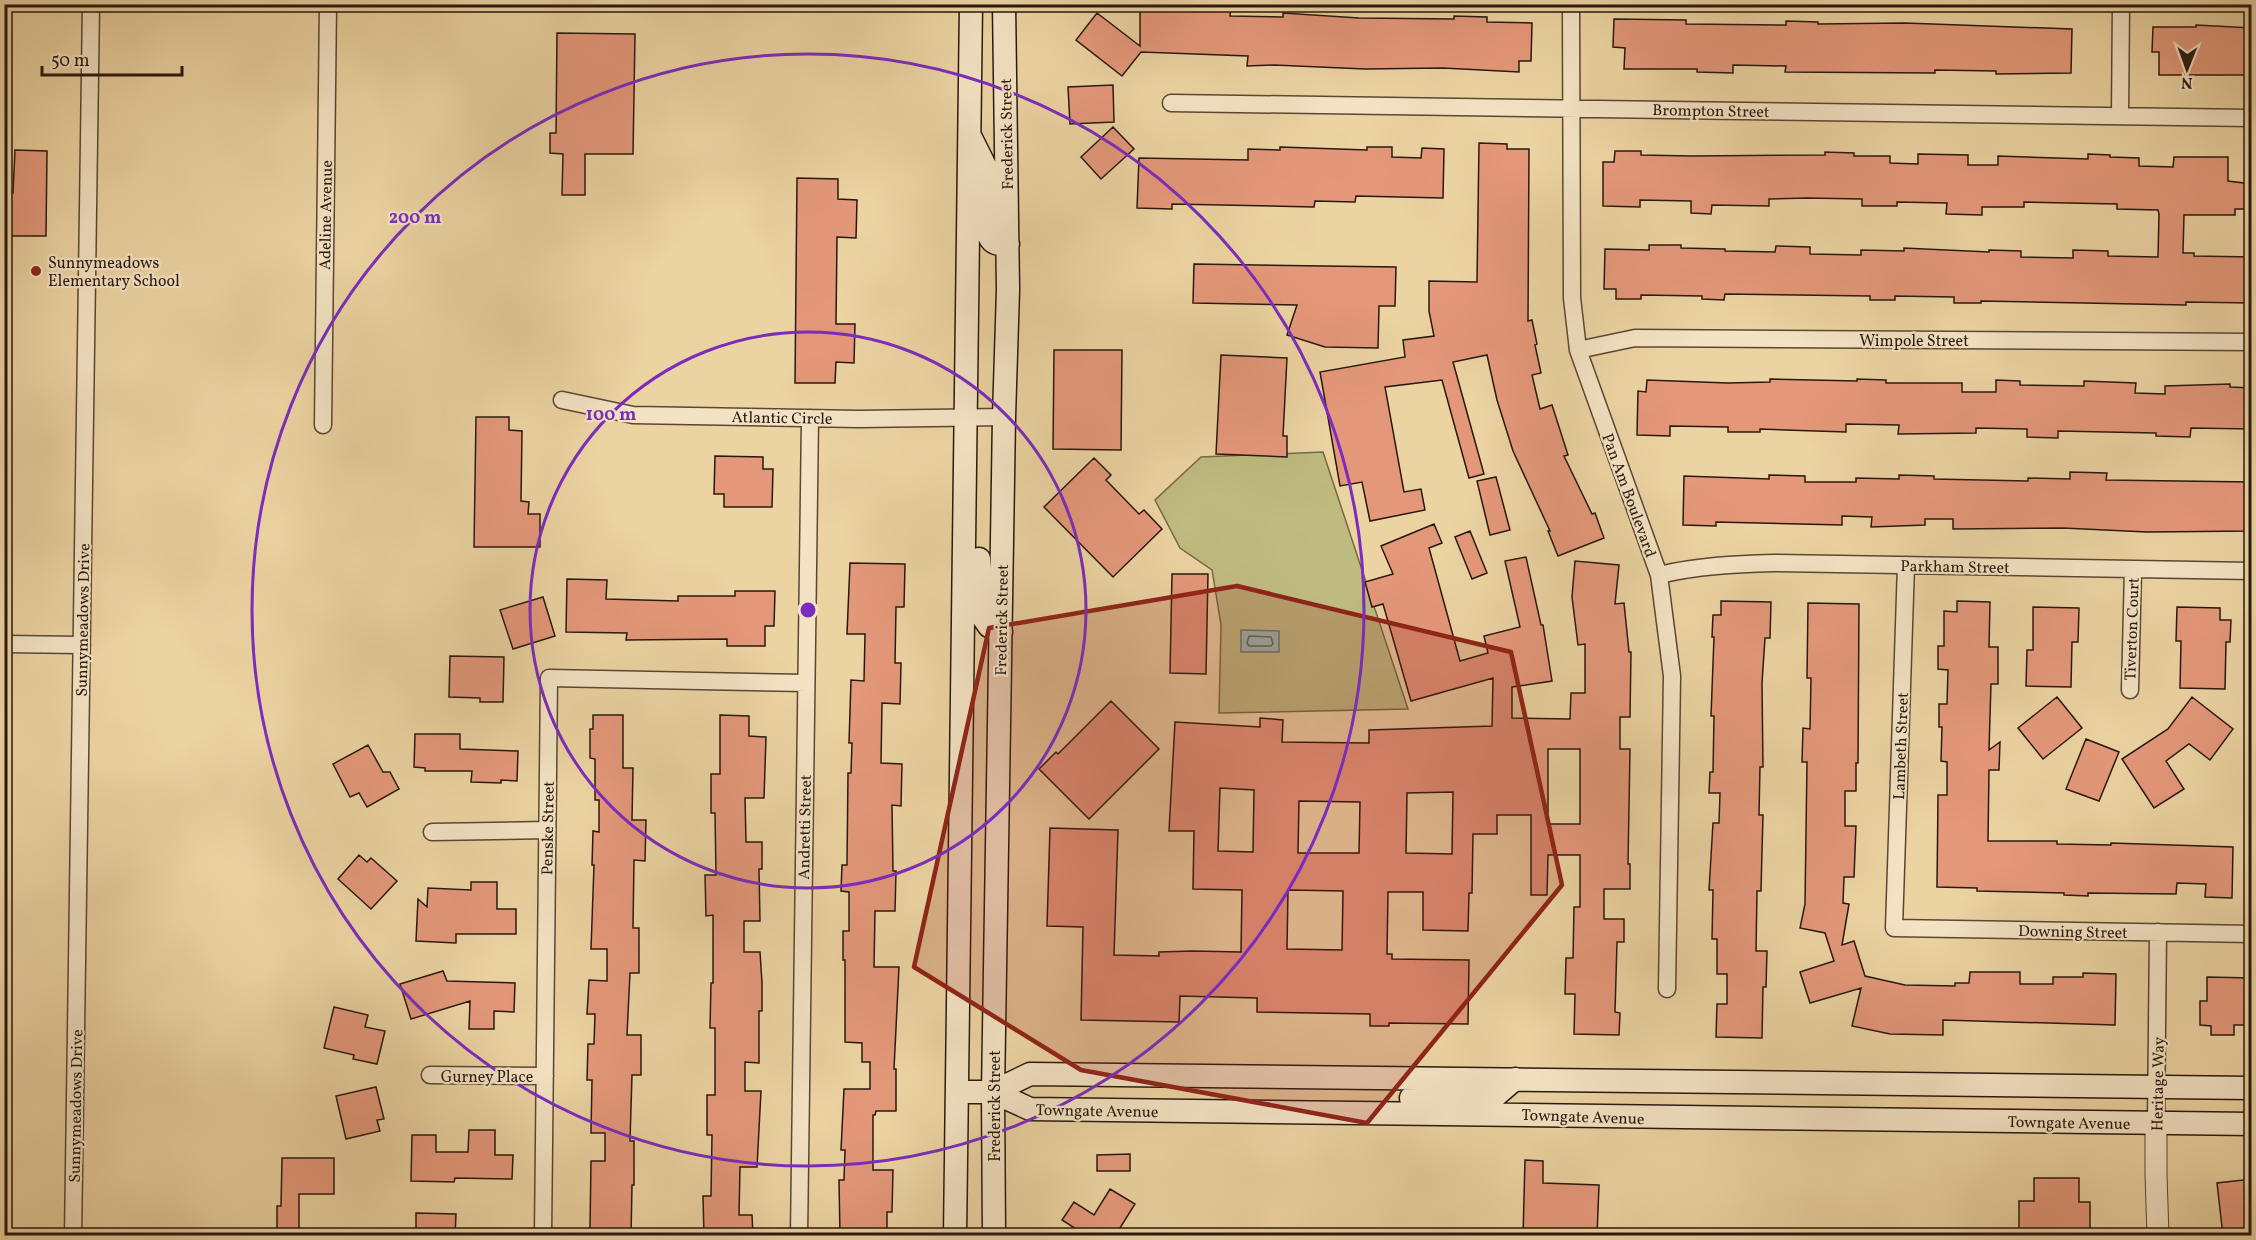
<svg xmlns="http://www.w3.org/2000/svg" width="2256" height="1240" viewBox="0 0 2256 1240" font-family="Vollkorn,serif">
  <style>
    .green { fill: #bfba7f; stroke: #746947; stroke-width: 1.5 }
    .water { fill: #99b7aa; stroke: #6c776c; stroke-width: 1.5 }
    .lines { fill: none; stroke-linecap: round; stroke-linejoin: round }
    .shore { stroke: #60685c; stroke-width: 1.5 }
    .building { fill: #e4987a; stroke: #28180f; stroke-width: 1.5; fill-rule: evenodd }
    .minor-casing { stroke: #594734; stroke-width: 19 }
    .tertiary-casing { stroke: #594734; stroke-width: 23 }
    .secondary-casing { stroke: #28180f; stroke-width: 25 }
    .minor { stroke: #f3e2c3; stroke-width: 16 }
    .tertiary { stroke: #f3e2c3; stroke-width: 21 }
    .secondary { stroke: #f3e2c3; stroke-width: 22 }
    .marked { fill: #8f2418; fill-opacity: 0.2; stroke: #8f2418; stroke-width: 4.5; stroke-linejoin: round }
    .ring { fill: none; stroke: #7b2cbf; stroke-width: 3 }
    .poi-dot { fill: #8f2418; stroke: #f3e2c3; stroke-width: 2 }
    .labels { text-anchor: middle; stroke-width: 4.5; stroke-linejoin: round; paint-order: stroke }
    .street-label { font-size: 16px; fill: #28180f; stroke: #f3e2c3 }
    .poi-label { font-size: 16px; fill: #28180f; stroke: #f3e2c3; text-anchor: start }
    .centre { fill: #7b2cbf; stroke: #f3e2c3; stroke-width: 3 }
    .ring-label { font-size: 18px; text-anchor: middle; font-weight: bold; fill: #7b2cbf; stroke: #f3e2c3; stroke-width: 4.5; stroke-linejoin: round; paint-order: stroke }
  </style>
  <rect width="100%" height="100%" fill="#ecd3a2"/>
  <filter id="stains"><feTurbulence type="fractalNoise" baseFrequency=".00333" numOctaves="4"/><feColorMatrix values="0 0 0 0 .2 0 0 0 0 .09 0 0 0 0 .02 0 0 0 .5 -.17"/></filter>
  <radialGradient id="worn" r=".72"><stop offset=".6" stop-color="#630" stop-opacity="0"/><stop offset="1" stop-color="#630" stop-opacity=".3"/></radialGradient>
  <path class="green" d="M1323 452 1408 709 1219 713 1221 625 1212 570 1180 548 1155 500 1201 457Z"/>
  <path class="water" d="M1241 630 1279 631V652H1241Z"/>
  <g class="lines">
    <path class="shore" d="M1249 636 1271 637 1273 644 1271 646H1249L1247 643Z"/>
  </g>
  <path class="building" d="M1140 4H1184V8H1231L1230 16 1283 17V13L1359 18 1454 19V16L1487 17V22L1532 23 1531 61H1519V72L1443 68 1365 69 1274 65 1247 66 1248 56 1141 52 1122 76 1076 40 1097 13 1140 46Z
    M1614 19 1686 20V24L1786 25V21L1818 22V24L1905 23 2072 29 2071 73 1996 74V71L1935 70V73L1785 72 1786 66 1733 65V73L1697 72V69H1624L1625 48 1613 47Z
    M2196 25 2252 28V75H2159V52H2152L2153 27H2196Z
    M557 33 635 34 633 154H585V195H562L563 154 550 153V133H556Z
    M1113 85 1114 122 1070 124 1068 87Z
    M1113 127 1134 149 1101 179 1081 157Z
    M1479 143 1507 144V149H1529L1528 321 1532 320 1537 344 1535 345 1541 373 1532 375 1540 409 1552 405 1568 455 1564 456 1592 514 1595 513 1604 538 1558 556 1548 531H1550L1513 451 1497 400 1487 355 1453 362 1484 474 1469 478 1442 380 1385 387 1404 492 1421 489 1425 510 1370 521 1362 482 1340 486 1320 372 1405 357 1403 340 1434 336 1429 311V281L1477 282Z
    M1280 147 1367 150V147H1392V157L1421 158 1422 148 1444 149 1443 198 1356 196 1355 202 1315 201 1314 207 1172 204V209L1137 208 1139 158 1248 160V149L1280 150Z
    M15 150 47 151 46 236H6V193H13Z
    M1615 151H1641V155L1692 156 1825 155V152L1854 153V156H1890V163L1918 164V154L1968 155V165H1998V156L2088 159V154L2110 155V157L2139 158V166L2173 167 2174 157H2228V181L2252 184V209H2235V215H2184L2183 253H2194V256L2252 257V303L2186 302V305L1981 301V303H1954V297L1895 296V300H1870V296L1725 294 1724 300 1702 299V296L1641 295V299H1616V289H1604L1605 249 1649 250V245H1681V248L1725 249V251L1775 252 1776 246 1810 247V254L1861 255V250L1904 251V248L1989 252V250L2021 251V257L2073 258V250L2108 251V256L2158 257 2159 214 2158 210 2117 209V204L2024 202V207H1982V215L1946 214 1947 203 1897 202V206H1862V199L1807 198 1769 199V206L1712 205 1711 214 1691 213V201L1640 200V207L1603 206V162H1614Z
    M797 178 838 179V199L857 200 856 238 837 237 836 324H855L854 363 836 362 835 383H795Z
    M1194 264 1396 267 1395 306H1379L1378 348 1325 347 1287 335 1297 305 1193 303Z
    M1054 350H1122L1121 450 1053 449Z
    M1221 355 1287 358 1283 436H1287V457L1216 454Z
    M1770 379 1857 381V379L1886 380V383H1962V392H1996V380L2020 381V385L2084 386V381L2136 383 2135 393 2165 394V386L2230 384V387L2252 388V429L2191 428 2190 437 2156 436V433L2058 431V438L2027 437V429L1976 428V433L1898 434 1899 425 1846 424V432L1760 429V432H1728V427L1670 426V436L1637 435 1638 391 1646 392 1647 380 1728 383 1770 382Z
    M476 417H509V430L522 431 521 501 529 502 528 514H540V547H474Z
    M715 456 763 457V469H773L772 507H724V494H714Z
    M1094 458 1111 475 1106 480 1139 514 1144 510 1162 529 1113 577 1044 507Z
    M2070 472 2107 473 2106 480 2252 482V531L2147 532 2063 528 1953 529V519H1925V525L1871 527 1872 517 1842 516V525L1716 522V526L1683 525 1684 476 1769 479V475L1805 476V482H1856V478L1899 479V475L1934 476V479L2028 481V478L2070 479Z
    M1496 477 1510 530 1490 535 1477 481Z
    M1434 524 1442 543 1429 548 1460 661 1488 653 1484 636 1520 627 1505 561 1526 557 1541 625H1543L1552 681 1512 687V718L1570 719 1571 693H1585V644L1578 645 1572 597 1575 561 1619 565 1615 604 1624 603 1629 652H1631L1630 717H1620V749H1630L1628 864H1630V889H1604V919H1624V942H1617L1615 1012 1620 1013 1619 1035 1574 1034 1575 994H1565L1566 958H1573L1574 907H1580V855H1548L1547 895H1531V815H1497V834H1473L1472 893H1469L1468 931 1423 930V892H1388L1387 954H1392V959L1469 960 1468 1024 1389 1023V1026H1370V1014L1257 1012V998L1180 996 1179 1022 1081 1020 1083 927 1047 926 1050 828 1118 830 1114 955 1159 956V952L1193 951 1241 952 1242 890 1193 889 1194 831H1169L1175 722 1260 727V718L1283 720 1282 742 1369 743V730L1492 726 1493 678 1411 701 1383 604 1372 607 1365 582 1393 574 1381 546ZM1548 749H1580V824H1548ZM1220 788 1254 790 1253 852 1218 851ZM1453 792 1452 854 1406 853 1407 793ZM1299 801 1360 802 1359 853H1298ZM1288 890 1343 891 1342 950 1287 949Z
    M1470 531 1487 573 1472 579 1455 537Z
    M850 563 905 564 904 607H896L895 663H901L900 704 882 703 881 763 902 764 901 806 892 805 893 871H896L895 911H875L874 967H899L894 1069H896V1111H876L875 1115H873V1170H893L892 1212H887V1236H840L839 1180H844L845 1150H841L844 1089H870V1062H862V1043L845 1042V960H843V931H849V892L841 891 842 865H847L848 773H851L852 743H849L851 680 864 681 865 634H847Z
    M1172 574H1208L1206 674 1170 673Z
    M567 579 607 580 606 599 678 601V596H735V591H775L774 626H765V646H727V639L626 640 627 633 566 632Z
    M543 597 555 636 513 649 500 610Z
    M1721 601 1771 602 1770 638H1765L1762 683 1763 767H1760L1759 815H1763L1762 851 1761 891H1757L1756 951H1767L1766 987H1763L1762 1038 1716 1037 1717 1004H1727V974H1717V939H1712L1713 890H1709L1713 823H1719L1720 793H1709L1710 772H1713L1714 716H1711L1714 637H1712L1713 615H1721Z
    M1957 601 1990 602 1989 647H1998V684H1991L1989 750 2000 742 1999 770H1989L1988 841H2057V844L2111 845V843L2233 847 2232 898 2205 897 2206 884 2177 883 2176 894 2088 893V896L2064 895V893L1977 891V888L1937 887 1938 795H1947V762L1941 761 1942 727H1939V704H1947L1948 670 1938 669V646H1944V611L1957 612Z
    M1808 603 1859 604 1858 763H1856V791H1845V826H1856L1854 877H1844L1843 903 1849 904 1842 945 1854 941 1865 976 1905 985 1955 986V983H1969L1970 972H2020V984H2053V977H2083V973L2116 974 2115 1025 1943 1020V1035L1890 1034 1852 1026 1861 988 1810 1003 1800 972 1834 961 1825 933 1800 928 1805 904 1807 762H1802L1803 728 1810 729 1811 678H1807Z
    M2033 607 2079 608 2078 642H2072L2071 687 2026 686 2027 650H2033Z
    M2177 607 2220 608V620H2231L2230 642H2226L2225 689 2180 688 2181 641H2176Z
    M450 656 504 657 503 702H480V698L449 697Z
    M2057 697 2082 728 2043 759 2018 728Z
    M2192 697 2233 729 2210 760 2189 744 2166 761 2184 789 2154 808 2122 759 2168 729Z
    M1111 701 1159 749 1089 819 1039 769 1056 752 1058 754Z
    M593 715H623V768H633L632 820H646L645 861 634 860 633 928H639V973H630L627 1035H641V1075H632L630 1141H634V1185H632L631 1236H597L598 1229H590L591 1161H605V1133H591L592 1080H587L588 1044H594L595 1014H587L589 980 607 981V949H591L594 865H592L593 831 599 832V800H595V759L590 758V729H593Z
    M720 715 749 716V736L766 737 764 798H745L746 842H762V869H759L760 921H744V952H760L762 983V1011H759V1063L745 1062V1091H761L757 1167H740L739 1215H752L753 1236H704L703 1196H711L712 1135H707V1095H715V1028H710L711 983H713V915L706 916 705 875H716L715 813H711V774H720Z
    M415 734H460V749L518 751 517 781 501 780V783L471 782 472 771H425V768L414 767Z
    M2086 739 2119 752 2099 801 2066 789Z
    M368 745 383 772H390L399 789 367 807 359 793 350 797 333 764Z
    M359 855 367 862 371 858 397 881 371 909 338 879Z
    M471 882H497V909H516V934H456V943L416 941 418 899 427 907 428 888 471 890Z
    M443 971 447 981 515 983 514 1012 494 1011V1029H469L470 1001 411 1019 400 984Z
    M2207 977 2252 978V1025H2234V1035H2211V1026L2200 1025V1001H2207Z
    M334 1007 368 1015 365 1027 385 1031 377 1064 353 1059 354 1055 324 1048Z
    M376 1087 384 1119 377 1120 380 1131 346 1139 336 1096Z
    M469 1130H495V1155H513L512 1179 455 1178 454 1182 411 1181 412 1135H436V1152H468Z
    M1130 1154V1171H1097V1155Z
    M282 1158H334V1194H299V1236H277V1206H281Z
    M1525 1160 1543 1161V1183L1599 1185 1597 1236H1523Z
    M2034 1178H2079V1202H2090V1236H2019V1201H2034Z
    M2252 1179V1236H2223L2217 1183Z
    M1110 1189 1135 1204 1115 1236H1087L1062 1220 1074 1202 1094 1215Z
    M416 1213 456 1214 455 1236H416Z"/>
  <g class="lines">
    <defs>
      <path id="minor" d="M1571 4 1572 298 1578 350 1659 575 1672 676 1667 989
        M1171 103 2252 118
        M2120 116 2121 4
        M1578 350 1635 338 2252 342
        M562 400 633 415 859 419 1004 417
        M323 425 328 4
        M1906 565 1894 928 2252 934
        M1659 575C1697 566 1735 564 1774 563L2252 571
        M4 644 82 645
        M2130 690 2133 569
        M432 832 547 830
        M430 1075 545 1076
        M2156 1123 2158 932
        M73 1236 91 4
        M543 1236 549 678 806 683
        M799 1236 810 418"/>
      <path id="tertiary" d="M2156 1123V1174L2158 1236"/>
      <path id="secondary" d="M971 138 986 168 988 178 989 236C993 245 999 244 1008 244
        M979 559 982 616 989 626 1001 632
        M958 1092H993L1030 1109 2252 1124
        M993 1092 1030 1074 2252 1088
        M1411 1098 1494 1097 1515 1079
        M955 1236 971 4
        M994 1236 993 1092 1004 417 1008 290 1004 4"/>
    </defs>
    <use href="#minor" class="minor-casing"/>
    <use href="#tertiary" class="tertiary-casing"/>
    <use href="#secondary" class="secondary-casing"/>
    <use href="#minor" class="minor"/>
    <use href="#tertiary" class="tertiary"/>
    <use href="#secondary" class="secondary"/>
  </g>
  <path class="marked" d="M1237 586 1511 652 1562 885 1367 1123 1081 1070 914 967 989 628Z"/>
  <g class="ring">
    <circle cx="808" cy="610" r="278"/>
    <circle cx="808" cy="610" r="556"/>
  </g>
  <circle class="poi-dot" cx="36" cy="271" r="6"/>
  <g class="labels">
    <g class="street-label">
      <text transform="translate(1711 110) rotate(1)" y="6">Brompton Street</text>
      <text transform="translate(1006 134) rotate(-91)" y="6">Frederick Street</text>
      <text transform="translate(325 215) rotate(-89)" y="6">Adeline Avenue</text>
      <text x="1914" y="346">Wimpole Street</text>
      <text transform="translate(782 417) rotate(1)" y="6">Atlantic Circle</text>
      <text transform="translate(1630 495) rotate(70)" y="6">Pan Am Boulevard</text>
      <text transform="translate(1955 566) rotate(1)" y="6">Parkham Street</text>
      <text transform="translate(82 620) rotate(-89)" y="6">Sunnymeadows Drive</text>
      <text transform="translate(1001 620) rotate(-89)" y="6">Frederick Street</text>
      <text transform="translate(2131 629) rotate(-88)" y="6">Tiverton Court</text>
      <text transform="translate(1900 746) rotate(-88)" y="6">Lambeth Street</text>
      <text transform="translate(804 827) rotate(-89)" y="6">Andretti Street</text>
      <text transform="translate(547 828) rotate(-89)" y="6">Penske Street</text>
      <text transform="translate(2073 931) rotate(1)" y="6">Downing Street</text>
      <text x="487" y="1082">Gurney Place</text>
      <text transform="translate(2157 1084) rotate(-89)" y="6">Heritage Way</text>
      <text transform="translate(75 1106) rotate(-89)" y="6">Sunnymeadows Drive</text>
      <text transform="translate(994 1106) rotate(-90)" y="6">Frederick Street</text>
      <text transform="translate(1097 1110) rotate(1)" y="6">Towngate Avenue</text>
      <text transform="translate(1583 1116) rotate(2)" y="6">Towngate Avenue</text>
      <text transform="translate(2069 1122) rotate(1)" y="6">Towngate Avenue</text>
    </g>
    <g class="poi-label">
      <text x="48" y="268">Sunnymeadows<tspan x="48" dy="18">Elementary School</tspan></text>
    </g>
  </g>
  <circle cx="808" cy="610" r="9" class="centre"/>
  <g class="ring-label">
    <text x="415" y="223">200 m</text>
    <text x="611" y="420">100 m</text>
  </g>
  <rect width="2256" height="1240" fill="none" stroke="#ecd3a2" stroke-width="24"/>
  <rect x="6" y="6" width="2244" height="1228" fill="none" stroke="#28180f" stroke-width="3"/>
  <rect x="12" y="12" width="2232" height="1216" fill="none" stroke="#28180f" stroke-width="1.5"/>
  <g transform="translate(2187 69) rotate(181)" stroke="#f3e2c3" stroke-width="4.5" paint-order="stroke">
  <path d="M0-4.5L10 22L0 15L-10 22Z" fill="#28180f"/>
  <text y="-9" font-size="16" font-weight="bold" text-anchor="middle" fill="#28180f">N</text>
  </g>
  <path d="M42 66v9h140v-9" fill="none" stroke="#28180f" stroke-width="3"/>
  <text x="51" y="66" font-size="18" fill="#28180f" stroke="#f3e2c3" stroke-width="4.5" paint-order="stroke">50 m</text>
  <rect width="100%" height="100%" filter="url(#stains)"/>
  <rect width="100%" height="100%" fill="url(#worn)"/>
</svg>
